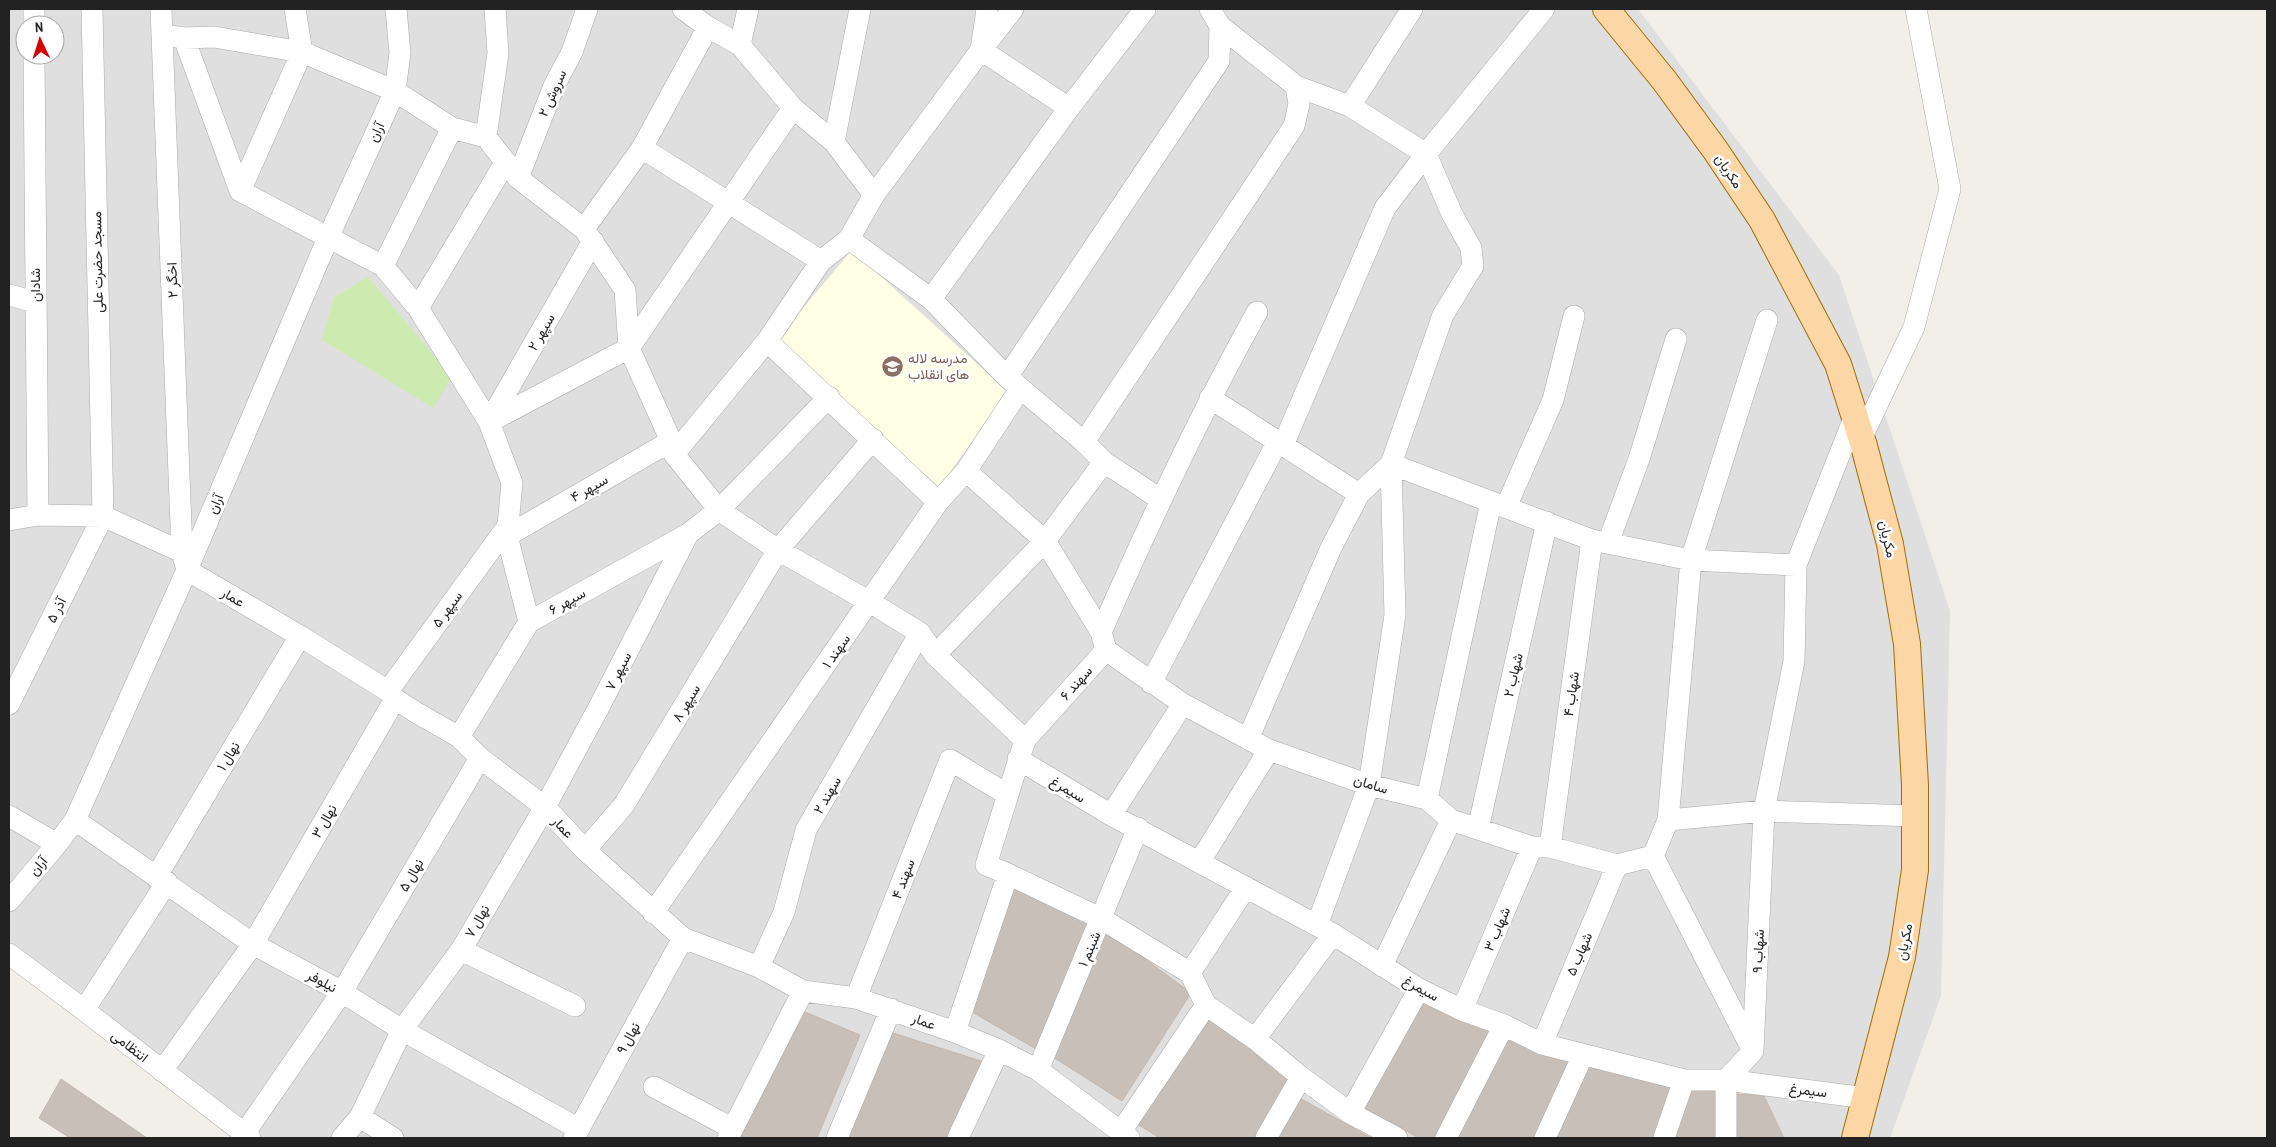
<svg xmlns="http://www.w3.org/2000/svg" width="2276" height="1147" viewBox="0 0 2276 1147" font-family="'Archivo Narrow',Vazirmatn,sans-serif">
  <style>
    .residential { fill: #e0dfdf; fill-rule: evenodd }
    .education { fill: #ffffe5 }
    .grass { fill: #cdebb0 }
    .building { fill: #c7bfb8; stroke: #c4b6ab }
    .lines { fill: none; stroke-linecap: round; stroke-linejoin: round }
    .minor-casing { stroke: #a9a9a9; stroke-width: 22 }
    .major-casing { stroke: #a06b00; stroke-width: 28 }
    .minor { stroke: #fff; stroke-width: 21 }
    .major { stroke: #fcd6a4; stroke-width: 26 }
    .labels { text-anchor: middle; stroke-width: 5; stroke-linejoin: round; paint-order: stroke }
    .street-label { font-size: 14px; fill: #222; stroke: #fff }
    .education-label { font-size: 14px; fill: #785e54; stroke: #fff; text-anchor: start }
  </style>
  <rect width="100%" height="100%" fill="#f2efe9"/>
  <path class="residential" d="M9 9H1638L1839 275 1950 611 1941 996 1890 1138H234L9 966ZM25 25H55V55H25Z"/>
  <path class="education" d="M852 250 1008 392 939 487 775 341Z"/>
  <path class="grass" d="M368 277 452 377 433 408 322 340 334 297Z"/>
  <path class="building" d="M1015 886 1089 919 1036 1049 972 1012Z
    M1105 929 1191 993 1122 1101 1050 1055Z
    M1422 996 1498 1028 1433 1138H1419L1359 1105Z
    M805 1012 860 1035 817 1138H740Z
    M1211 1018 1291 1081 1257 1138H1160L1134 1122Z
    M893 1033 984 1062 948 1138H848Z
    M1506 1033 1575 1061 1541 1138H1450Z
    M1589 1066 1673 1085 1656 1138H1554Z
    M61 1079 147 1138H70L39 1118Z
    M1722 1084V1138H1669L1686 1088Z
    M1736 1094 1764 1096 1784 1138H1737Z
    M1296 1096 1371 1138H1273Z"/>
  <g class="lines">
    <defs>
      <path id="minor" d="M34 9V25
        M161 9 182 552
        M295 9 302 52
        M683 9 708 27 740 45 793 108 834 142 874 195
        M1013 9 981 50 1069 108
        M708 27 642 148 584 229 625 290 629 348 671 441 674 454 719 510 778 550 870 602 920 633 935 655 1025 740
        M170 36 184 38 214 37 302 52 395 91 452 128 486 137 518 178 584 229
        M184 38 240 191 383 266 418 308 489 422 512 483 507 536 529 622
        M740 45 748 9
        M34 55 38 515
        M1296 86 1350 106 1426 154 1452 214 1471 248 1473 266 1443 315 1391 464 1395 615 1369 785 1317 925
        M1350 106 1412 9
        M486 137 498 53 495 9
        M834 142 860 9
        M642 148 821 261
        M518 178 554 86 572 52 587 9
        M240 191 302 52
        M849 239 931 299 1007 377 1084 442 1104 462 1160 499
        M383 266 452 128
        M9 295 35 302
        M931 299 1069 108 1145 9
        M418 308 505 163
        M767 341 938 502
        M1007 377 1219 61 1220 26 1210 9
        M1210 398 1359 494 1331 548 1248 739
        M489 422 629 348 793 108
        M489 422 593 241
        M1861 439 1914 327 1950 189 1916 9
        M1084 442 1294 126 1299 104 1296 86 1220 26
        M1283 445 1385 208 1426 154 1544 9
        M674 454 767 341 821 261 849 239 874 195 981 50 987 9
        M1391 464 1592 540 1691 560 1796 565
        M966 471 1045 541 1101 632
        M1359 494 1391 464
        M1506 507 1553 400 1574 316
        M9 520 38 515 103 516 182 552 187 570 300 636 388 691 395 699 417 713 459 737 480 758 545 807 585 850 683 938 759 967 803 991 856 998 955 1032 999 1050 1038 1070 1129 1138
        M507 536 671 441
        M1608 543 1639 459 1676 339
        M1106 650 1183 704 1269 750 1369 785 1427 799 1451 820 1532 847H1550L1617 865 1653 856
        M935 655 1045 541 1104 462
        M1151 683 1278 441
        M388 691 507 527
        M9 704 103 516 92 9
        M459 737 529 622 688 534 719 510 829 397
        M1018 759 1111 815 1333 934 1419 989 1462 1010 1504 1025 1542 1044 1684 1080H1726L1866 1098
        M1427 799 1491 502
        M1111 815 1183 704
        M9 816 57 844
        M75 820 253 944 342 992 402 1030 579 1129
        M1668 820 1764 811 1915 816
        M1478 829 1547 522
        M1550 847 1592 540
        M585 850 624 805 778 550 873 439
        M1653 856 1668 820 1691 560 1767 320
        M1653 856 1752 1049
        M1200 861 1269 750
        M1008 874 1102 919 1190 973 1206 1005 1255 1039 1301 1077 1350 1113 1397 1138
        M156 877 300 636
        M9 901 57 844 75 820 187 570 328 238 395 91 400 53 396 9
        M653 913 938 502 966 471 1020 389
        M461 950 575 1006
        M9 954 84 1010 250 1138
        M1382 966 1451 820
        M759 967 784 912 806 830 920 633
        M1190 973 1246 887
        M856 998 950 760 1008 795
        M84 1010 167 882
        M1462 1010 1532 847
        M955 1032 1008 874 986 865 1025 740 1106 650 1101 632C1149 523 1199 416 1257 312
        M1255 1039 1333 934
        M1542 1044 1617 865
        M1038 1070 1138 828
        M162 1071 253 944 395 699
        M654 1087 732 1128
        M1350 1113 1419 989
        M360 1117 393 1138
        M1120 1133 1206 1005
        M244 1134 342 992 480 758
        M342 1138 360 1117 402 1030 461 950 545 807 599 707 688 534
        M574 1138 683 938
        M728 1138 803 991
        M837 1138 891 1009
        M958 1138 999 1050
        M1266 1138 1301 1077
        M1446 1138 1504 1025
        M1545 1138 1583 1055
        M1664 1138 1684 1080
        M1726 1138V1080L1753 1051 1764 811 1794 661 1796 565 1854 418"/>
      <path id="major" d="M1606 9 1664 80 1716 151 1762 220 1838 364 1864 446 1890 544 1907 644 1915 785V870L1902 957 1855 1138"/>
    </defs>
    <use href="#minor" class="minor-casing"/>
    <use href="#major" class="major-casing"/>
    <use href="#minor" class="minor"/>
    <use href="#major" class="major"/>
  </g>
  <defs>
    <symbol id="school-disc" viewBox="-11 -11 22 22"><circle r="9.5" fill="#8d6e63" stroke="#fff"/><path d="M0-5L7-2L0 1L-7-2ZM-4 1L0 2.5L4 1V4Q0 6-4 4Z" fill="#fff"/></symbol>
  </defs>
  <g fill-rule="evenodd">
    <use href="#school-disc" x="880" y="354" width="25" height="25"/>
  </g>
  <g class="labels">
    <g class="street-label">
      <text transform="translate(552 93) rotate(-66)" y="5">سروش ۲</text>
      <text transform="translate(376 132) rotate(-65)" y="5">آران</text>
      <text transform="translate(1729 171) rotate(56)" y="5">مکریان</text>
      <text transform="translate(97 262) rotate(-91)" y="5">مسجد حضرت علی</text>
      <text transform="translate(172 280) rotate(-92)" y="5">اخگر ۲</text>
      <text transform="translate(35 285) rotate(-90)" y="5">شادان</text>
      <text transform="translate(541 332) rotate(-60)" y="5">سپهر ۲</text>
      <text transform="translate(589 488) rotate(-30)" y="5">سپهر ۴</text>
      <text transform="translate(215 504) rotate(-67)" y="5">آران</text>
      <text transform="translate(1888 539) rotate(77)" y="5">مکریان</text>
      <text transform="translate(233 597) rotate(30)" y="5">عمار</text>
      <text transform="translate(567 601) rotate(-29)" y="5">سپهر ۶</text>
      <text transform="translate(447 609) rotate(-54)" y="5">سپهر ۵</text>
      <text transform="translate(56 610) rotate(-63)" y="5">آذر ۵</text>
      <text transform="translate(836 651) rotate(-55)" y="5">سهند ۱</text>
      <text transform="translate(618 671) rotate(-63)" y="5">سپهر ۷</text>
      <text transform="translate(1513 675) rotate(-77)" y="5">شهاب ۲</text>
      <text transform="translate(1076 683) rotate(-48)" y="5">سهند ۶</text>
      <text transform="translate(1571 694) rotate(-82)" y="5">شهاب ۴</text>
      <text transform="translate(686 703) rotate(-59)" y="5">سپهر ۸</text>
      <text transform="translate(228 756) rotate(-59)" y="5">نهال ۱</text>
      <text transform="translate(1371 784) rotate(17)" y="5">سامان</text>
      <text transform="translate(1068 789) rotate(31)" y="5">سیمرغ</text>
      <text transform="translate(827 795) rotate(-60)" y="5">سهند ۲</text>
      <text transform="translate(324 821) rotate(-60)" y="5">نهال ۳</text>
      <text transform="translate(563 827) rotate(47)" y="5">عمار</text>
      <text transform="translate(38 866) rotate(-50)" y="5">آران</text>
      <text transform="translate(411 875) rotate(-60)" y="5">نهال ۵</text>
      <text transform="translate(903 879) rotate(-69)" y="5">سهند ۴</text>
      <text transform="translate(477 921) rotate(-60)" y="5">نهال ۷</text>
      <text transform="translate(1497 929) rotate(-67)" y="5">شهاب ۳</text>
      <text transform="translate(1904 942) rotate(-80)" y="5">مکریان</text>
      <text transform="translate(1089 949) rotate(-67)" y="5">شبنم ۱</text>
      <text transform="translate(1758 951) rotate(-87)" y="5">شهاب ۹</text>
      <text transform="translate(1579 954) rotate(-67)" y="5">شهاب ۵</text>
      <text transform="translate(322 981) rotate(28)" y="5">نیلوفر</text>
      <text transform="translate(1421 988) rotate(29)" y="5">سیمرغ</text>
      <text transform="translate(924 1021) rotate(20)" y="5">عمار</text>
      <text transform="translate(628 1038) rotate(-61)" y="5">نهال ۹</text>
      <text transform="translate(130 1046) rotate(38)" y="5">انتظامی</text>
      <text transform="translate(1808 1090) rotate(7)" y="5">سیمرغ</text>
    </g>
    <g class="education-label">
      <text x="908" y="363">مدرسه لاله<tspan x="908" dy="16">های انقلاب</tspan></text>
    </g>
  </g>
  <rect width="2276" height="1147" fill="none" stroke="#222222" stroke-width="20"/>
  <g transform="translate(40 40) rotate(356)"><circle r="24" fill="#ffffff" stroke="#a7a7a7"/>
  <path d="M0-4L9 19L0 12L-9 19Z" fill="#d40000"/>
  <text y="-8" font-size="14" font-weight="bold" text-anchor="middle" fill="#222222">N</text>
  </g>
</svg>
